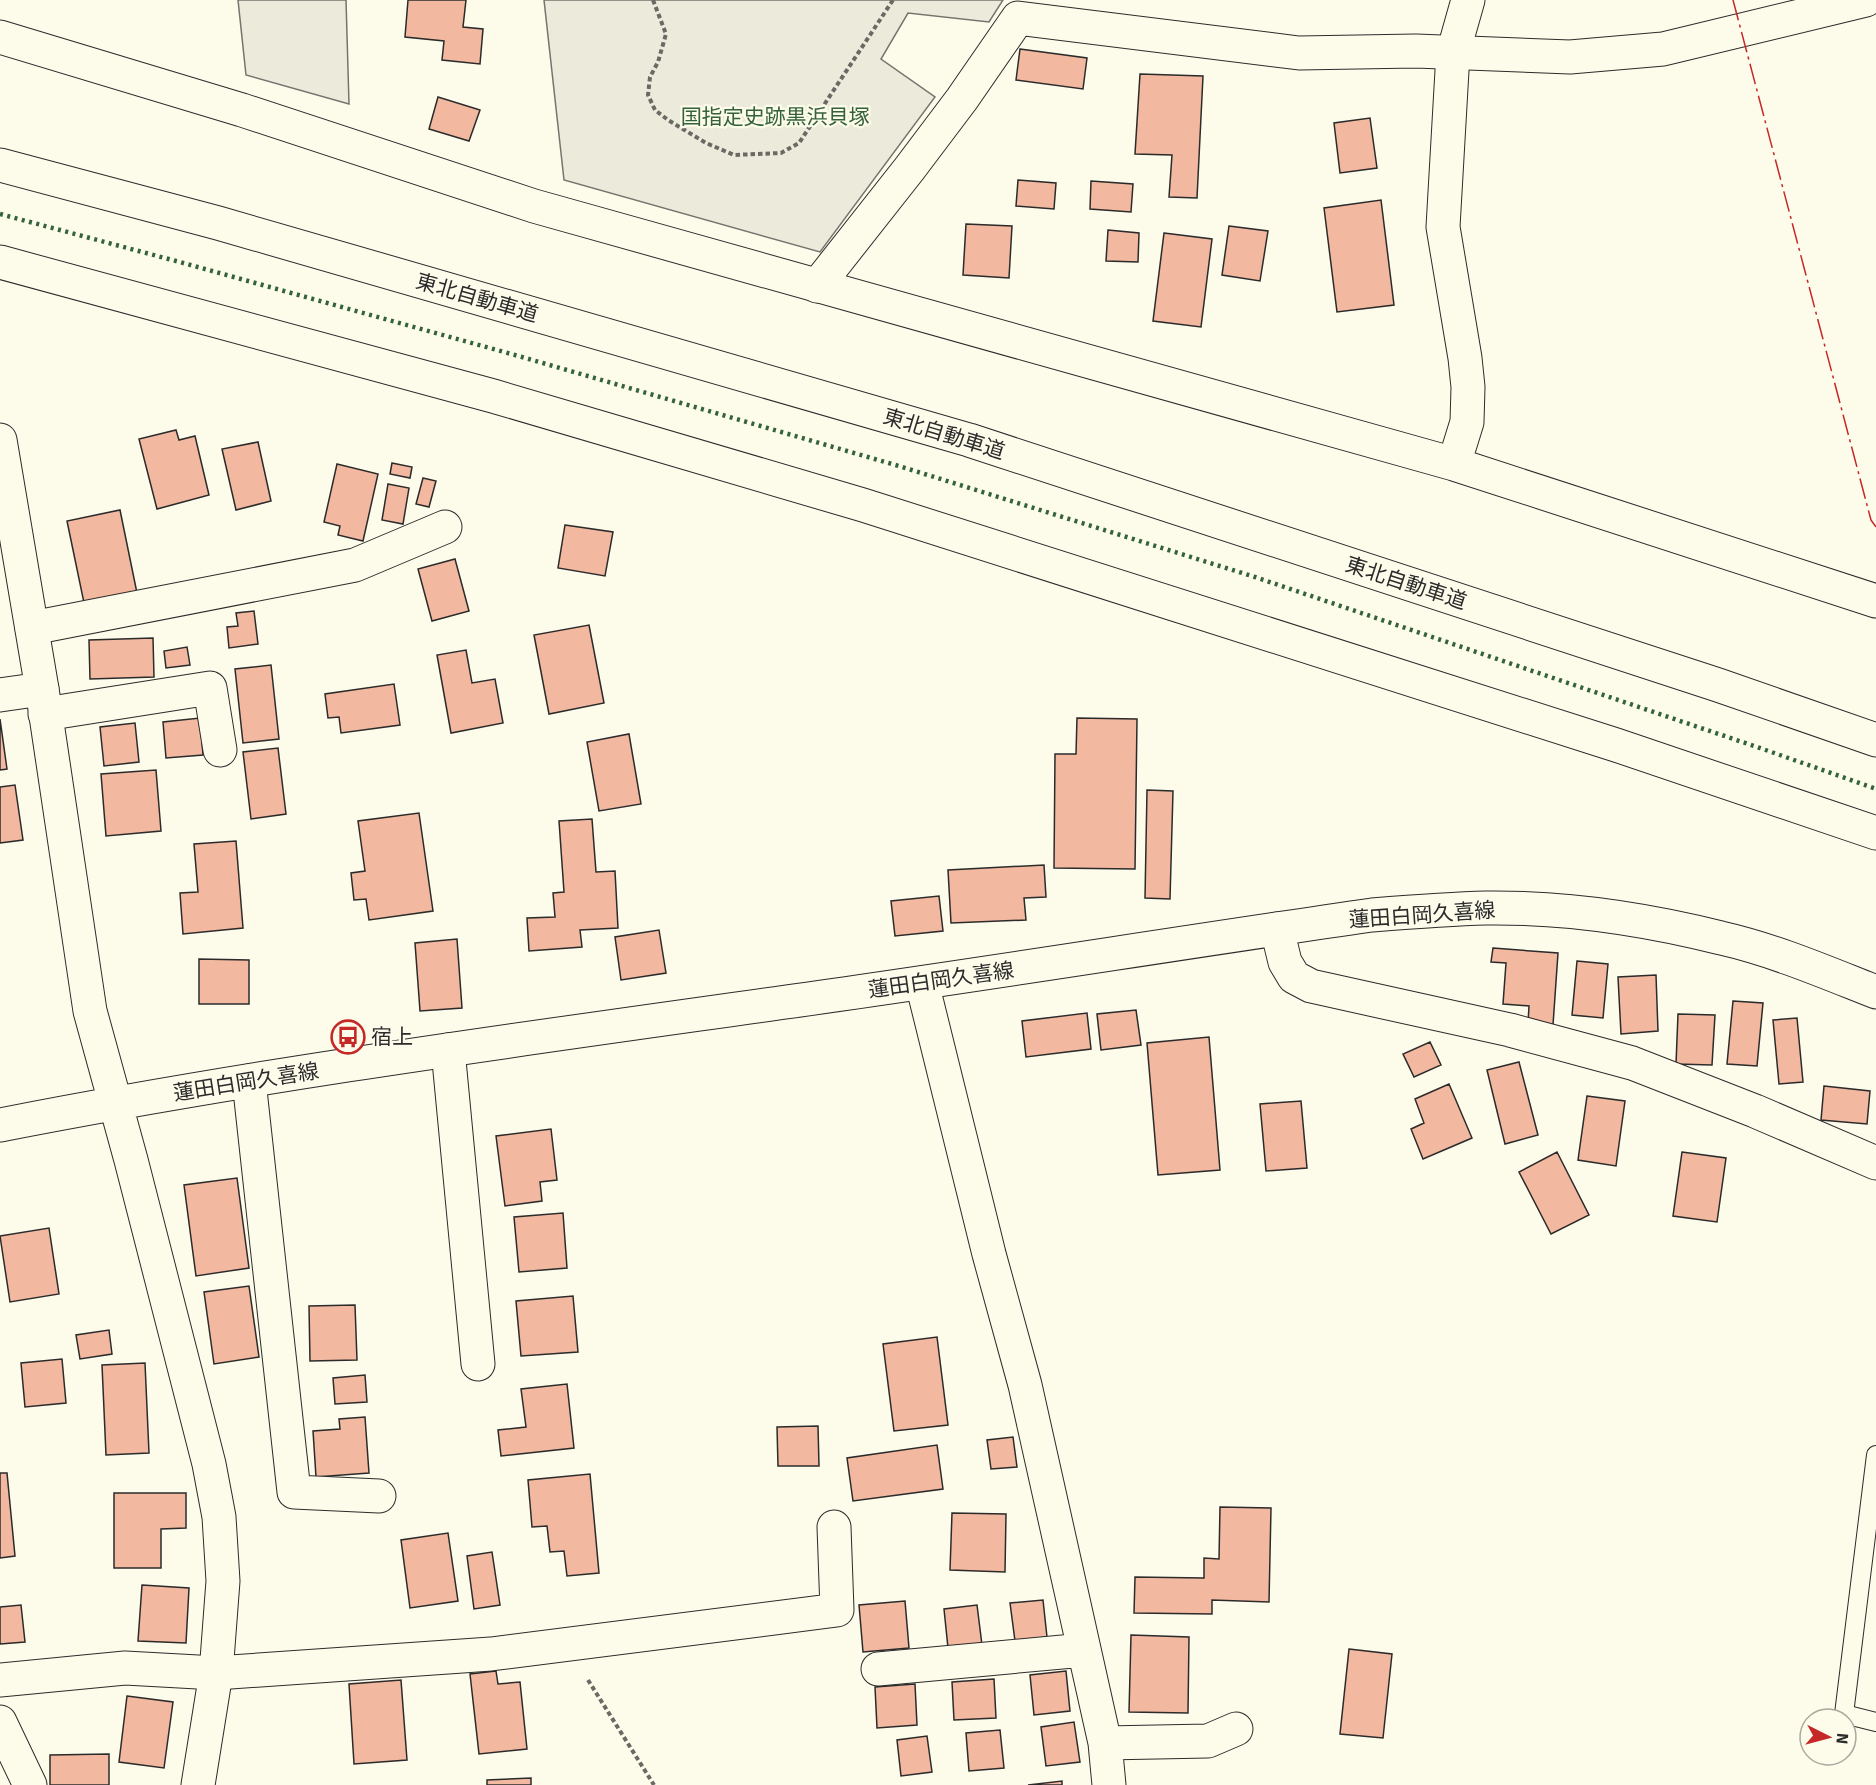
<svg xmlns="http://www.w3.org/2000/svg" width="1876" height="1785" viewBox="0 0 1876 1785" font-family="Signika,'Noto Sans JP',sans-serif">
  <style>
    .green { fill: #ecebdb; stroke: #74746e; stroke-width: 1.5 }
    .building { fill: #f2b8a0; stroke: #2b2b2b; stroke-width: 1.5 }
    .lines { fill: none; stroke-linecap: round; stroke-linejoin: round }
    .lane-casing { stroke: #2b2b2b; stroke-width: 20 }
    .street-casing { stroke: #2b2b2b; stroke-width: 35 }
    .secondary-casing { stroke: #2b2b2b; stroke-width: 35 }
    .highway-casing { stroke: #2b2b2b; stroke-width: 35 }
    .path { stroke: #6a6964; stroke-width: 4; stroke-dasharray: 4.5 3; stroke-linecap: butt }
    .lane { stroke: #fdfbea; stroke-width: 18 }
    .street { stroke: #fdfbea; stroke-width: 33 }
    .secondary { stroke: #fdfbea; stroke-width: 33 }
    .highway { stroke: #fdfbea; stroke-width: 33 }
    .hedge { stroke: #34623c; stroke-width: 4.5; stroke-dasharray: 3 4.5; stroke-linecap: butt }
    .power { stroke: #c62828; stroke-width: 1.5; stroke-dasharray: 21 4.5 3 4.5; stroke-linecap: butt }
    .labels { text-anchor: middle; stroke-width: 4.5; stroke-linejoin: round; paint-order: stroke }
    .park-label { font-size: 21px; fill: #34623c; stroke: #fdfbea }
    .street-label { font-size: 21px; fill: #2b2b2b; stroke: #fdfbea }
    .poi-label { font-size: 21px; fill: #2b2b2b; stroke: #fdfbea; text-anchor: start }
  </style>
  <rect width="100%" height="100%" fill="#fdfbea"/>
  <path class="green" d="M238 0H346L349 104 246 75Z
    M544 0H1003L989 22 908 13 881 59 935 97 820 252 564 180Z"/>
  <path class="building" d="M408 0H466L463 27 483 29 480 64 442 60 444 41 405 37Z
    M1020 49 1087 58 1083 89 1016 80Z
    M1140 74 1203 76 1197 198 1169 197 1172 155 1135 154Z
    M438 97 480 110 469 141 429 129Z
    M1370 118 1377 168 1340 173 1334 123Z
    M1018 180 1056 183 1054 209 1016 206Z
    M1091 181 1133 184 1131 212 1090 209Z
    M1381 200 1394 305 1337 312 1324 208Z
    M966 224 1012 226 1009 278 963 275Z
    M1229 226 1268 231 1260 281 1222 275Z
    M1108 230 1139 233 1138 262 1106 261Z
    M1164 233 1212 239 1201 327 1153 321Z
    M176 430 179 440 195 436 209 495 157 509 139 439Z
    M258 442 271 501 236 510 222 449Z
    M392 463 412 467 410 478 390 474Z
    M337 464 378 474 363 541 338 535 340 526 324 522Z
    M423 478 436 481 429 507 416 504Z
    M388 484 409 488 403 524 382 520Z
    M120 510 137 593 84 603 67 521Z
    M565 525 613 532 605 576 558 568Z
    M455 559 469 611 432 621 418 569Z
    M254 611 258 644 229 648 227 627 238 626 236 613Z
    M589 625 604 703 549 714 534 635Z
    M153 638 154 677 90 679 89 640Z
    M187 647 190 665 166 668 164 651Z
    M466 650 472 683 495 679 503 723 451 733 437 655Z
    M271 665 279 739 243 743 235 669Z
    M394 684 400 725 341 733 339 717 328 718 325 694Z
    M200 718 203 755 166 758 163 722Z
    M1077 718 1137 719 1135 869 1054 868 1055 754H1076Z
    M0 719 7 769 0 770Z
    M135 723 139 762 104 766 100 727Z
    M629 734 641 804 599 811 587 742Z
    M278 748 286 814 251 819 243 752Z
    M156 770 161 831 106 836 101 774Z
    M15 785 23 840 0 843V787Z
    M1147 790 1173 791 1170 899 1145 898Z
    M419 813 433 911 369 920 366 899 354 900 351 873 365 871 358 821Z
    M592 819 596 872 615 871 618 928 580 930 582 947 529 951 527 918 555 917 553 893 564 892 559 821Z
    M236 841 243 928 183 934 180 893 198 892 194 844Z
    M1044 865 1046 897 1024 898 1026 920 951 923 948 870Z
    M939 896 943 931 895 936 891 901Z
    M659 930 666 973 621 980 615 937Z
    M457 939 462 1008 420 1011 415 943Z
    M1493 948 1558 953 1553 1025 1528 1023 1529 1006 1503 1004 1506 963 1491 962Z
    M199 959 249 960V1004H199Z
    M1577 961 1608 964 1603 1018 1572 1015Z
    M1656 975 1658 1031 1621 1034 1618 977Z
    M1733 1001 1763 1003 1757 1066 1727 1064Z
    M1136 1010 1141 1045 1101 1050 1097 1014Z
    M1087 1013 1091 1049 1026 1057 1022 1021Z
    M1678 1014 1715 1015 1712 1065 1676 1064Z
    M1797 1018 1803 1082 1779 1084 1773 1020Z
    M1209 1037 1220 1170 1158 1175 1147 1043Z
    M1430 1042 1441 1065 1414 1077 1403 1054Z
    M1519 1062 1538 1135 1505 1144 1487 1070Z
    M1449 1084 1472 1138 1423 1159 1411 1129 1424 1123 1415 1099Z
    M1824 1086 1870 1091 1867 1124 1821 1120Z
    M1587 1096 1625 1101 1616 1166 1578 1160Z
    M1301 1101 1307 1168 1266 1171 1260 1104Z
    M551 1129 557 1180 540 1182 542 1201 505 1206 496 1136Z
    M1557 1152 1589 1215 1551 1234 1519 1172Z
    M1682 1152 1726 1158 1717 1222 1673 1216Z
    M237 1178 249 1268 196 1276 184 1185Z
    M563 1213 567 1268 519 1272 514 1217Z
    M49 1228 59 1294 10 1302 0 1236Z
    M249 1286 259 1357 214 1364 204 1292Z
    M573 1296 578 1352 521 1356 516 1301Z
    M355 1305 357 1360 310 1361 309 1306Z
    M109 1330 112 1354 80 1359 76 1335Z
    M937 1337 948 1425 894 1431 883 1344Z
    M62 1359 66 1403 25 1407 21 1363Z
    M145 1363 149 1453 106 1455 102 1365Z
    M365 1375 367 1402 335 1404 333 1378Z
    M567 1384 574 1448 501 1456 498 1430 526 1427 521 1389Z
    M365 1417 369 1473 316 1477 313 1431 340 1429 339 1419Z
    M818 1426 819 1466H778L777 1427Z
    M1013 1437 1017 1467 991 1469 987 1440Z
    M937 1445 943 1489 853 1501 847 1458Z
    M0 1473H7L15 1556 0 1558Z
    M590 1474 599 1573 567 1576 564 1551 550 1552 547 1526 532 1527 528 1480Z
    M114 1493H186V1528L161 1529V1568H114Z
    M1220 1507 1271 1508 1269 1602 1212 1600V1614L1134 1613 1135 1577 1204 1578V1558L1219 1559Z
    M952 1513 1006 1514 1005 1572 950 1570Z
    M448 1533 458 1601 410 1608 401 1540Z
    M492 1552 500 1605 474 1609 467 1556Z
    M142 1585 189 1588 186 1643 138 1641Z
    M1043 1600 1047 1637 1015 1641 1010 1603Z
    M905 1601 909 1648 863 1652 859 1605Z
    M21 1605 25 1642 0 1644V1607Z
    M977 1605 982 1645 948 1648 944 1609Z
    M1131 1635 1189 1637 1188 1713 1129 1712Z
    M1349 1649 1392 1654 1383 1738 1340 1734Z
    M496 1671 498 1684 520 1682 527 1749 479 1754 470 1674Z
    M1066 1671 1070 1711 1034 1715 1030 1675Z
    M994 1679 996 1718 954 1720 952 1682Z
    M401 1680 407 1760 354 1764 349 1684Z
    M915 1684 917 1725 877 1728 875 1687Z
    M127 1696 173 1702 164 1768 119 1762Z
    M1074 1722 1080 1762 1046 1766 1041 1727Z
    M1000 1730 1004 1768 969 1771 966 1733Z
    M927 1736 932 1772 901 1776 897 1740Z
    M109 1754V1785H50V1755Z
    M531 1778V1785H487V1780Z
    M1062 1781V1785H1028Z"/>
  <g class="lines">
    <defs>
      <path id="lane" d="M1876 1455 1844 1714 1876 1722"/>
      <path id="street" d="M817 286 910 168 962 99 1018 18 1299 53 1416 51 1570 57 1663 49 1866 0
        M32 628 355 565 445 527
        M0 695 42 689
        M45 714 210 688 220 750
        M1277 929 1285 962 1294 977 1311 986 1510 1030 1632 1063 1755 1111 1876 1163
        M922 983 989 1254 1025 1385 1105 1743 1109 1785
        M448 1050 478 1364
        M249 1081 294 1492 379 1496
        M878 1669 1084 1650
        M0 1680 125 1668 216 1673 491 1654 837 1610 834 1527
        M0 1722 30 1785
        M1105 1743 1208 1741 1236 1729"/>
      <path id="secondary" d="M0 37 242 110 534 206 1454 464 1876 601
        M0 440 42 689 90 1011 131 1160 209 1464 219 1517 223 1581 216 1673 198 1785
        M1454 464 1467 422 1468 387 1465 358 1443 227 1453 53 1468 0
        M0 1125C260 1074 523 1039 786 1002 981 975 1177 943 1372 915 1410 912 1448 909 1486 908 1565 907 1645 919 1721 938 1774 950 1825 972 1876 992"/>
      <path id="highway" d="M0 165 218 223 969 440 1718 685 1876 740
        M0 262 493 396 863 505 1616 745 1876 833"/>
    </defs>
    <use href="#lane" class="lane-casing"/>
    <use href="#street" class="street-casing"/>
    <use href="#secondary" class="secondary-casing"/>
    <use href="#highway" class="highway-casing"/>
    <path class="path" d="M653 0 666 34 658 62 650 77 648 95 655 110 668 120 706 143 734 155 781 153 799 143 893 0
      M588 1680 654 1785"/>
    <use href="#lane" class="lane"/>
    <use href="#street" class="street"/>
    <use href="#secondary" class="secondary"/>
    <use href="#highway" class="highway"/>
    <path class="hedge" d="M0 214 176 261 522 357 899 466 1255 577 1760 748 1876 789"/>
    <path class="power" d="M1733 0 1871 520 1876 527"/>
  </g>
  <defs>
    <symbol id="bus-ring" viewBox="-11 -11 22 22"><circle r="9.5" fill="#fdfbea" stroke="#c62828" stroke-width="1.5"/><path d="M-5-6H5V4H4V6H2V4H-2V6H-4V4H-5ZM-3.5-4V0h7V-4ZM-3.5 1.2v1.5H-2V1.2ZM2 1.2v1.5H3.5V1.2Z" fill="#c62828"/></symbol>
  </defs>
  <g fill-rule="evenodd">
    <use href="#bus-ring" x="329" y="1018" width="38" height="38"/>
  </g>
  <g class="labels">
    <g class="park-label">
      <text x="775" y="124">国指定史跡黒浜貝塚</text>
    </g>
    <g class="street-label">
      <text transform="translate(477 298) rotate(16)" y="7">東北自動車道</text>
      <text transform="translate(944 434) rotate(17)" y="7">東北自動車道</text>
      <text transform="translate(1406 583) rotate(18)" y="7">東北自動車道</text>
      <text transform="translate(1422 915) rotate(-4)" y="7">蓮田白岡久喜線</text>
      <text transform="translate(941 980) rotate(-8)" y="7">蓮田白岡久喜線</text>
      <text transform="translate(246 1082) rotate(-9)" y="7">蓮田白岡久喜線</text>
    </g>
    <g class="poi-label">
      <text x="371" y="1044">宿上</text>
    </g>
  </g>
  <g transform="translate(1828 1737) rotate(96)"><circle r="28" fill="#fdfbea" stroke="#a9a89e" stroke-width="1.5"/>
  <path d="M0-4.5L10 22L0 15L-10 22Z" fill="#c62828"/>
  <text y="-9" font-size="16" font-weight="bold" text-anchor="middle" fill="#2b2b2b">N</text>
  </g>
</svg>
